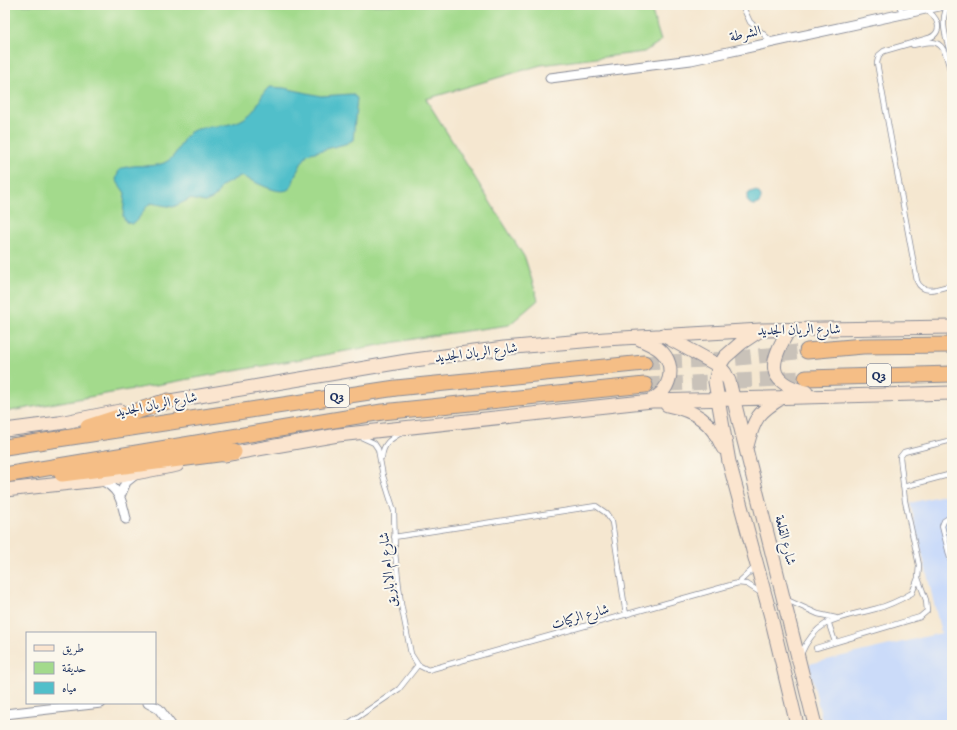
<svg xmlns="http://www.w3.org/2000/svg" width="957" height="730" viewBox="0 0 957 730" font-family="Alegreya,Amiri,serif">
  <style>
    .built { fill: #cbdbf9 }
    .green { fill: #a3da8c; stroke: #5f8475 }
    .water { fill: #51bfca; stroke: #367794 }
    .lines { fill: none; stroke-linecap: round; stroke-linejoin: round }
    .trunk-tunnel { stroke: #c9c2b9; stroke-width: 15; stroke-dasharray: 15 8; stroke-linecap: butt }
    .service-casing { stroke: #888b97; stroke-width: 6 }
    .minor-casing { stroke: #888b97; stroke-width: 11 }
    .secondary-casing { stroke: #888b97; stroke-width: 15 }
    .trunk-casing { stroke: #888b97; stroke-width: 17 }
    .service { stroke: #fff; stroke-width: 4.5 }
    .minor { stroke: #fff; stroke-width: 9 }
    .secondary { stroke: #fbe5cf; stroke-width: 13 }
    .trunk { stroke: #f5be86; stroke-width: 15 }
    .labels { text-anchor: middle; stroke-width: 4; stroke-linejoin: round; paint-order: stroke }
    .shield { fill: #fbf7ec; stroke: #5e6b89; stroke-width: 1 }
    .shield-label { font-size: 13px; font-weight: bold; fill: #1b2f5e }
    .street-label { font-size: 14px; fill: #1b2f5e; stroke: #fbf7ec }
  </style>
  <rect width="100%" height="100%" fill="#fbf7ec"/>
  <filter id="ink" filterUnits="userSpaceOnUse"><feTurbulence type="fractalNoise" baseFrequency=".025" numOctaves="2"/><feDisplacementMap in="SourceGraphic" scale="8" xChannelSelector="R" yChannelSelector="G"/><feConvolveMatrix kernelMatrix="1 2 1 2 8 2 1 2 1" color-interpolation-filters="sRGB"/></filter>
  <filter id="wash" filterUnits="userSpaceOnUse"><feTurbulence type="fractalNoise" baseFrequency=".012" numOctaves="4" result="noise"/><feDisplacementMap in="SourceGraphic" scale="16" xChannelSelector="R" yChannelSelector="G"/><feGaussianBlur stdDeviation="0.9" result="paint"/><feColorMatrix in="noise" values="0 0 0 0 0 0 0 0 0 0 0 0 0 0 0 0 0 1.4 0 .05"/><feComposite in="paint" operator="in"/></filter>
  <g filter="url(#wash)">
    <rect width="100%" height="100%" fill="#f5e7d0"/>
    <path class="built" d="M952 493V725H823L809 664 941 633 910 503Z"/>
    <path class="green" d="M5 5H650L661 41 644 52 541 65 426 99 525 258 538 300 509 325 430 336 5 412Z"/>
    <path class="water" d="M269 87 284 88 321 96 352 94 357 98 353 140 345 144 307 154C305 159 301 163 299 168 295 173 294 183 290 188 280 198 252 179 240 176L222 186 214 198 205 202 190 199 173 207 151 203C141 210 142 218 132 224L126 222 123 216 125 193 116 180 119 170C133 162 150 169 164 163 180 156 180 137 192 131 211 123 232 130 250 114 259 106 260 95 269 87Z
      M747 198a7 7 0 1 1 14 0a7 7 0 1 1-14 0Z"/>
  </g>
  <g filter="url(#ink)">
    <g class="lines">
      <path class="trunk-tunnel" d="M644 363 729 359 807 351
        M645 385 806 378"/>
      <defs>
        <path id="service" d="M742 5 750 22 772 42
          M899 5 903 14
          M949 5C937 19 949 45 952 61
          M925 10C937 15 945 32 929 38L884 51 879 55 877 63 917 281C923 296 940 288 952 285
          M913 45C919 44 926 42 932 42 947 43 947 64 952 75
          M361 437 374 443 378 449 383 476 394 511 395 553 401 604 411 654 418 665 428 670 738 583 747 584 761 593
          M382 457C383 444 390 439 401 433
          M903 487 952 474
          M952 516 944 521 942 526 952 566
          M394 537 596 506 606 513 612 522 626 615
          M738 583 753 569 754 566
          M787 600 818 614 836 618
          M828 621 835 642
          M816 648 920 617 927 611 926 600 918 578
          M801 654C817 617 841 618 875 609 888 606 900 600 912 593L918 578 919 565 905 501 900 457 904 452 952 440
          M346 725 399 689 418 665"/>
        <path id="minor" d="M550 78 691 60 944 5
          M100 480C119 487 122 501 126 519
          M120 496 126 482 136 474
          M148 703 159 709 171 725
          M5 714 101 703"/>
        <path id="secondary" d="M789 330C770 361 764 382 806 392
          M759 331 741 343 725 357 719 366 715 382 729 462 771 617 797 725
          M663 335 719 366 725 373 729 381 815 725
          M638 338C645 342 654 345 660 350 678 366 670 393 649 401
          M158 403 407 361 504 348 605 339 761 330 952 327
          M667 405C696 411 711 421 723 448
          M5 430 59 423 120 411
          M747 446C754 418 758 412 783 397
          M224 455 338 435 652 401 952 393
          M5 490 99 480 177 465"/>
        <path id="trunk" d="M807 351 863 346 952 345
          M806 378 952 374
          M88 427 168 401
          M5 447 396 388 644 363
          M62 474 234 452
          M5 475 382 412 645 385"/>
      </defs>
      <use href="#service" class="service-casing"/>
      <use href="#minor" class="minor-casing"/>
      <use href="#secondary" class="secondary-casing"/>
      <use href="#trunk" class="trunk-casing"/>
      <use href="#service" class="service"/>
      <use href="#minor" class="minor"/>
      <use href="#secondary" class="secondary"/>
      <use href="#trunk" class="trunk"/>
    </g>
  </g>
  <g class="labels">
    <g class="shield">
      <rect x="867" y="364" width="24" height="22" rx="3"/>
      <rect x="325" y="385" width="24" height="22" rx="3"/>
    </g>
    <g class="shield-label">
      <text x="879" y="380">Q3</text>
      <text x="337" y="401">Q3</text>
    </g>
    <g class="street-label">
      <text transform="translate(745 33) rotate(-13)" y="5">الشرطة</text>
      <text transform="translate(799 329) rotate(-1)" y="5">شارع الريان الجديد</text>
      <text transform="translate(476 352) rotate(-7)" y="5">شارع الريان الجديد</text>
      <text transform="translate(156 404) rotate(-11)" y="5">شارع الريان الجديد</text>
      <text transform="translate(786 540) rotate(76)" y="5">شارع القلعة</text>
      <text transform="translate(387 570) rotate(-96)" y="5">شارع ام الاباريق</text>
      <text transform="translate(580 616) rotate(-16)" y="5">شارع الركيات</text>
    </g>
  </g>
  <rect width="957" height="730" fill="none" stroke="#fbf7ec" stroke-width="20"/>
  <rect x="26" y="632" width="130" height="72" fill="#fbf7ec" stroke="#a1a7b3"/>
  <rect x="34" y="645" width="20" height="6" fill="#fbe5cf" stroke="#a1a7b3"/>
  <text x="62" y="652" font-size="12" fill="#1b2f5e">طريق</text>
  <rect x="34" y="662" width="20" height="12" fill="#a3da8c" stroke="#a1a7b3"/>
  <text x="62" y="672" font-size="12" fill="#1b2f5e">حديقة</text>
  <rect x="34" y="682" width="20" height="12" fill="#51bfca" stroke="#a1a7b3"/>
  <text x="62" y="692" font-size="12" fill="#1b2f5e">مياه</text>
</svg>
